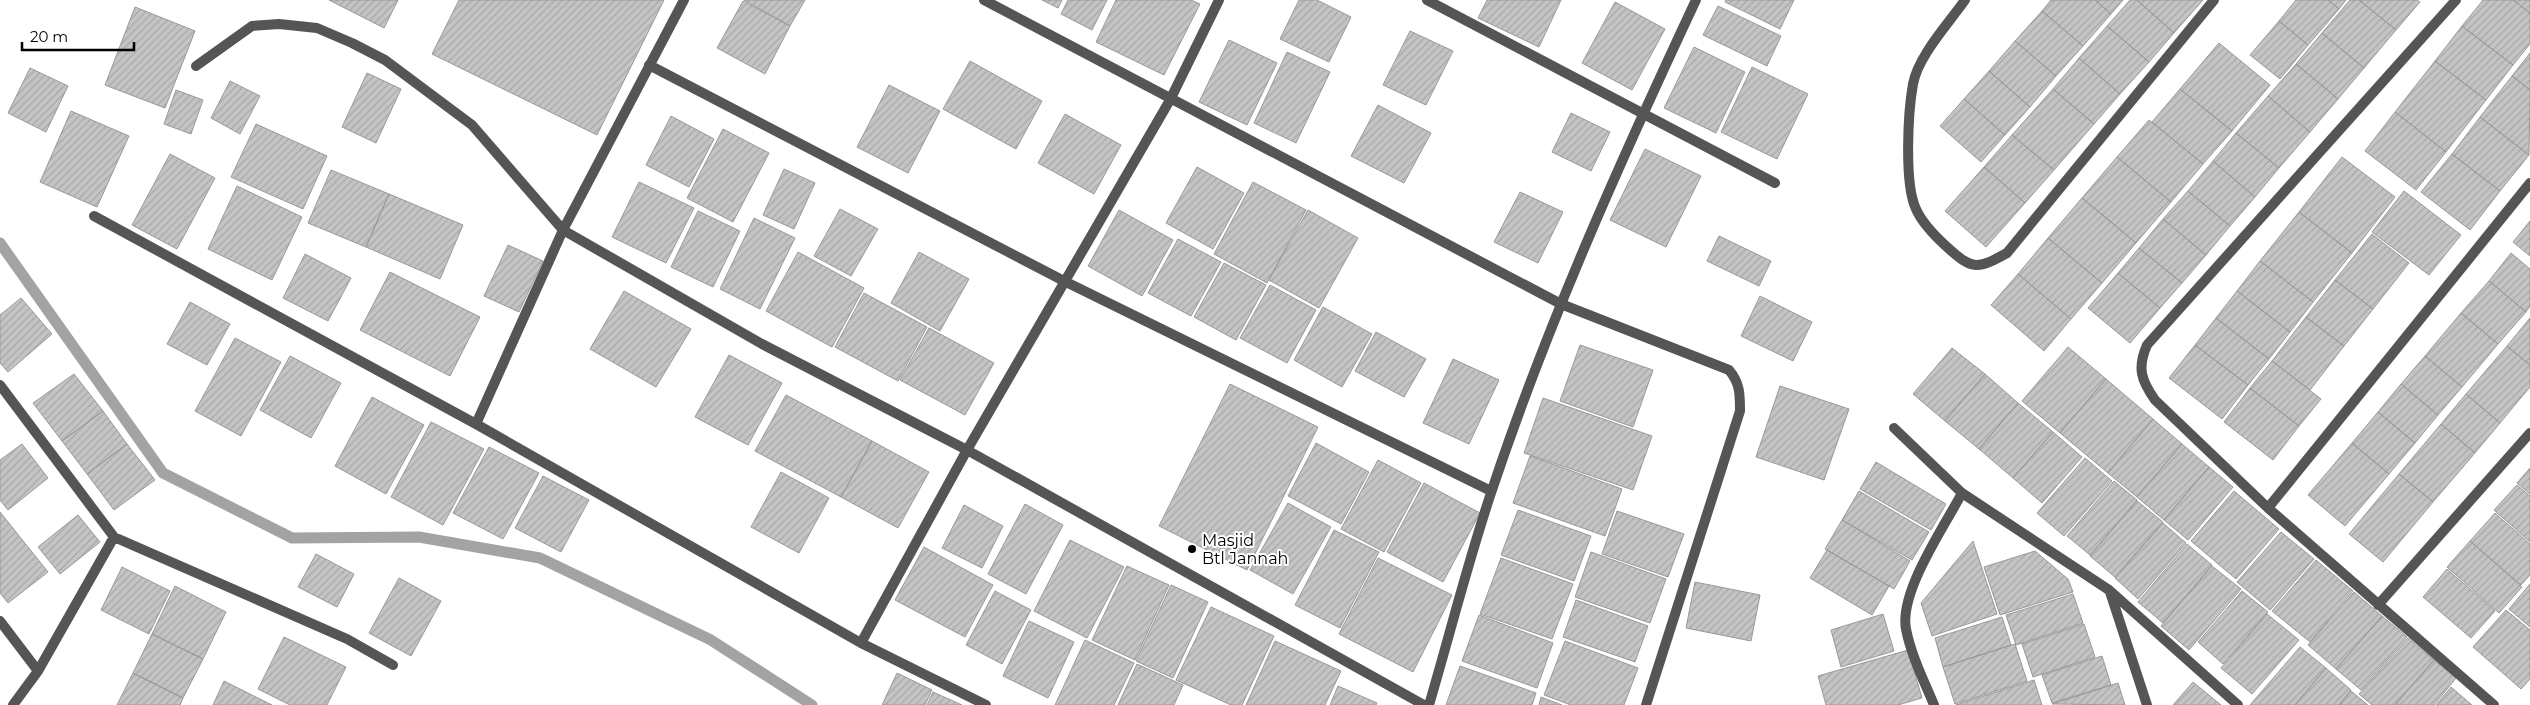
<svg xmlns="http://www.w3.org/2000/svg" width="2530" height="705" viewBox="0 0 2530 705" font-family="Montserrat,sans-serif">
  <style>
    .lines { fill: none; stroke-linecap: round; stroke-linejoin: round }
    .stream { stroke: #a3a3a3; stroke-width: 11 }
    .building { fill: url(#building-hatch); stroke: #999 }
    .street { stroke: #555; stroke-width: 10 }
    .poi-dot { fill: #000; stroke: #fff; stroke-width: 2 }
    .labels { text-anchor: middle; stroke-width: 4; stroke-linejoin: round; paint-order: stroke }
    .poi-label { font-size: 16px; fill: #000; stroke: #fff; text-anchor: start }
  </style>
  <defs>
    <pattern id="building-hatch" width="6" height="6" patternUnits="userSpaceOnUse" patternTransform="scale(1.25)"><rect width="6" height="6" fill="#c4c4c4"/><path d="M-1 1l2-2M0 6l6-6M5 7l2-2" fill="none" stroke="#a7a7a7"/></pattern>
  </defs>
  <rect width="100%" height="100%" fill="#fff"/>
  <g class="lines">
    <path class="stream" d="M0 243 163 473 292 538 419 537 540 558 711 640 812 705"/>
  </g>
  <path class="building" d="M329 0H398L384 28Z
    M459 0H664L597 135 432 54Z
    M744 0H805L790 26Z
    M1042 0H1062L1058 8Z
    M1068 0H1107L1092 30 1061 14Z
    M1116 0H1191L1200 4 1164 75 1096 42Z
    M1299 0H1317L1351 17 1329 62 1280 39Z
    M1487 0H1561L1539 47 1478 18Z
    M1726 0H1794L1780 29 1725 2Z
    M2051 0H2095L2111 14 2083 46 2042 11Z
    M2095 0H2123L2111 14Z
    M2130 0H2137L2174 33 2149 62 2107 26Z
    M2137 0H2203L2174 33Z
    M2296 0H2328L2339 9 2308 45 2279 21Z
    M2328 0H2346L2339 9Z
    M2350 0H2359L2396 30 2364 68 2322 33Z
    M2359 0H2417L2420 2 2396 30Z
    M2483 0H2513L2530 13V44L2513 65 2462 26Z
    M2513 0H2530V13Z
    M743 1 790 26 765 74 717 48Z
    M1615 2 1665 29 1632 90 1582 63Z
    M1718 6 1781 36 1767 66 1703 35Z
    M135 7 195 31 165 108 105 85Z
    M2042 11 2083 46 2056 76 2015 41Z
    M2279 21 2308 45 2280 79 2250 55Z
    M2107 26 2149 62 2120 94 2079 58Z
    M2462 26 2513 65 2486 100 2435 61Z
    M1410 31 1453 51 1426 105 1383 85Z
    M2322 33 2364 68 2338 99 2296 64Z
    M1229 40 1277 63 1247 125 1199 102Z
    M2015 41 2056 76 2030 107 1989 71Z
    M2219 43 2270 85 2232 131 2180 89Z
    M1694 47 1745 72 1716 133 1664 108Z
    M1287 52 1330 72 1296 143 1254 123Z
    M2530 53V90L2512 76Z
    M2079 58 2120 94 2094 124 2053 89Z
    M970 61 1042 101 1016 149 943 109Z
    M2435 61 2486 100 2446 152 2395 112Z
    M2296 64 2338 99 2310 132 2268 96Z
    M1752 67 1808 94 1777 159 1721 132Z
    M30 68 68 86 46 132 8 113Z
    M1989 71 2030 107 2005 135 1964 99Z
    M367 73 401 89 376 143 342 127Z
    M2512 76 2530 90 2529 155 2480 117Z
    M230 81 260 96 240 134 211 118Z
    M889 85 940 111 908 173 857 147Z
    M2053 89 2094 124 2054 170 2012 135Z
    M2180 89 2232 131 2203 164 2152 122Z
    M176 90 203 100 191 134 164 124Z
    M2268 96 2310 132 2279 168 2236 133Z
    M1964 99 2005 135 1981 162 1940 126Z
    M1378 105 1431 133 1404 183 1351 156Z
    M71 111 129 136 97 207 40 182Z
    M2395 112 2446 152 2416 190 2365 151Z
    M1571 113 1610 132 1591 171 1552 152Z
    M1065 114 1121 145 1094 194 1038 163Z
    M671 116 714 139 689 187 646 165Z
    M2480 117 2529 155 2500 191 2452 154Z
    M2149 120 2203 164 2171 202 2117 157Z
    M256 124 327 156 303 209 231 177Z
    M723 129 769 153 733 222 687 198Z
    M2236 133 2279 168 2255 197 2213 161Z
    M2012 135 2054 170 2025 203 1984 167Z
    M1645 149 1701 176 1666 247 1610 220Z
    M170 154 215 178 177 249 132 225Z
    M2452 154 2500 191 2470 230 2421 192Z
    M2117 157 2171 202 2136 243 2082 198Z
    M2342 157 2395 197 2352 253 2299 212Z
    M2213 161 2255 197 2230 226 2188 191Z
    M1197 167 1244 193 1213 249 1166 223Z
    M1984 167 2025 203 1986 247 1945 211Z
    M784 169 815 183 794 229 763 215Z
    M331 170 389 194 366 247 308 223Z
    M639 182 694 208 666 263 612 237Z
    M1253 182 1306 210 1267 283 1214 254Z
    M237 186 302 217 272 280 208 249Z
    M2188 191 2230 226 2206 255 2163 219Z
    M2404 191 2461 235 2429 275 2372 232Z
    M1520 192 1563 212 1538 263 1494 242Z
    M389 194 463 225 440 279 366 247Z
    M2082 198 2136 243 2102 283 2048 238Z
    M840 209 878 229 851 276 814 256Z
    M1119 210 1173 240 1142 296 1088 266Z
    M1308 210 1358 238 1319 308 1269 280Z
    M698 211 740 231 713 287 671 267Z
    M2299 212 2352 253 2313 302 2260 261Z
    M754 218 795 238 760 309 720 289Z
    M2163 219 2206 255 2182 283 2139 248Z
    M2530 221V256L2513 242Z
    M2372 234 2409 263 2373 309 2335 280Z
    M1719 236 1771 261 1759 286 1707 261Z
    M2048 238 2102 283 2071 319 2018 274Z
    M1178 239 1221 262 1191 316 1148 293Z
    M508 245 543 261 519 312 484 296Z
    M2139 248 2182 283 2160 308 2118 273Z
    M798 252 864 288 832 347 766 311Z
    M919 252 969 279 940 331 891 303Z
    M2511 253 2530 269V306L2526 312 2489 281Z
    M305 254 351 278 328 321 283 298Z
    M2260 261 2313 302 2290 332 2237 291Z
    M1224 263 1266 285 1236 340 1194 317Z
    M390 272 480 317 450 376 360 330Z
    M2118 273 2160 308 2130 343 2088 308Z
    M2018 274 2071 319 2044 351 1991 305Z
    M2335 280 2373 309 2344 346 2306 317Z
    M2489 281 2526 312 2498 344 2461 313Z
    M1270 285 1316 310 1287 363 1240 338Z
    M624 291 691 329 656 387 590 349Z
    M2237 291 2290 332 2269 359 2216 318Z
    M864 293 927 327 898 381 835 347Z
    M1760 296 1812 322 1793 361 1741 336Z
    M21 298 52 334 8 372 0 363V315Z
    M190 302 230 324 207 365 167 344Z
    M1323 307 1372 334 1342 387 1294 360Z
    M2461 313 2498 344 2462 387 2425 356Z
    M2306 317 2344 346 2310 390 2272 361Z
    M2216 318 2269 359 2248 385 2195 345Z
    M2530 318V365L2507 346Z
    M929 328 994 363 965 415 900 380Z
    M1376 332 1426 359 1404 397 1355 371Z
    M235 338 281 362 241 436 195 411Z
    M1580 345 1653 370 1633 427 1560 401Z
    M2195 345 2248 385 2222 419 2169 378Z
    M2507 346 2530 365V387L2500 423 2466 394Z
    M2068 347 2106 379 2060 433 2022 401Z
    M1952 348 1985 374 1945 421 1913 394Z
    M729 355 782 383 748 445 695 417Z
    M290 356 341 383 311 438 260 410Z
    M2425 356 2462 387 2438 415 2401 384Z
    M1453 359 1499 380 1469 444 1423 423Z
    M2272 361 2321 399 2299 426 2250 388Z
    M74 374 103 411 62 441 33 403Z
    M1985 374 2018 403 1979 449 1945 421Z
    M2106 379 2153 419 2108 473 2060 433Z
    M1230 384 1318 427 1247 570 1159 526Z
    M2401 384 2438 415 2415 443 2378 412Z
    M1780 386 1849 409 1824 480 1756 457Z
    M2250 388 2299 426 2273 460 2224 422Z
    M2466 394 2500 423 2475 453 2441 424Z
    M786 395 872 441 841 497 755 451Z
    M372 397 424 425 386 494 335 466Z
    M1543 398 1652 436 1633 490 1524 453Z
    M2018 403 2053 432 2013 478 1979 449Z
    M103 411 127 444 87 474 62 441Z
    M2378 412 2415 443 2389 474 2352 443Z
    M2153 419 2182 444 2137 497 2108 473Z
    M431 422 484 449 443 525 391 497Z
    M2441 424 2475 453 2433 502 2399 474Z
    M2053 432 2082 457 2042 503 2013 478Z
    M872 441 929 472 898 528 841 497Z
    M1316 443 1369 472 1341 524 1288 496Z
    M2352 443 2389 474 2345 526 2308 495Z
    M22 444 48 478 8 510 0 500V460Z
    M127 444 155 480 114 510 87 474Z
    M2182 444 2209 467 2164 520 2137 497Z
    M489 447 539 473 503 539 453 513Z
    M1530 456 1622 489 1605 536 1513 503Z
    M2085 458 2112 481 2064 536 2037 513Z
    M1378 460 1421 483 1384 552 1341 529Z
    M1876 462 1946 504 1931 530 1860 489Z
    M2209 467 2233 487 2188 540 2164 520Z
    M2530 468V494L2517 483Z
    M781 472 829 498 799 553 751 527Z
    M2399 474 2433 502 2383 562 2349 534Z
    M543 476 589 500 561 552 515 528Z
    M2114 481 2137 500 2090 555 2067 536Z
    M1424 483 1480 513 1443 582 1387 552Z
    M2517 485 2530 496V542L2494 510Z
    M1859 491 1929 532 1912 560 1842 520Z
    M2234 491 2279 529 2236 579 2191 541Z
    M2137 501 2163 522 2115 577 2090 556Z
    M1288 503 1331 527 1293 594 1250 570Z
    M1025 504 1063 525 1026 594 988 574Z
    M964 505 1003 526 982 568 942 548Z
    M1518 510 1591 536 1574 581 1501 555Z
    M1617 511 1684 534 1668 577 1602 554Z
    M0 512 48 572 8 603 0 593Z
    M2495 513 2530 544V575L2521 585 2470 541Z
    M78 515 100 542 60 574 38 547Z
    M1842 520 1910 561 1894 589 1825 549Z
    M2163 523 2186 543 2138 599 2115 578Z
    M1334 530 1379 552 1340 628 1295 605Z
    M2281 532 2314 559 2270 610 2237 582Z
    M1070 540 1124 567 1087 638 1034 611Z
    M1973 541 1997 614 1932 636 1921 603Z
    M2470 541 2522 587 2499 613 2447 567Z
    M2187 544 2212 565 2163 623 2138 602Z
    M924 547 993 585 965 637 895 600Z
    M1827 550 1889 586 1872 615 1810 578Z
    M2035 551 2068 579 2073 592 2000 615 1984 567Z
    M1591 552 1666 579 1650 623 1575 597Z
    M316 554 354 574 337 607 298 587Z
    M1378 558 1452 595 1413 672 1339 634Z
    M1501 558 1573 584 1552 639 1480 614Z
    M2316 560 2353 591 2310 642 2272 611Z
    M1127 566 1169 585 1135 660 1092 640Z
    M2212 566 2241 589 2189 650 2161 626Z
    M122 567 170 591 149 634 101 610Z
    M2447 569 2495 611 2471 638 2423 597Z
    M399 578 441 601 411 656 369 633Z
    M1695 582 1760 595 1751 641 1686 628Z
    M2530 584V627L2509 609Z
    M1171 585 1208 602 1173 678 1136 661Z
    M175 586 226 612 203 659 152 634Z
    M995 591 1031 610 1002 664 966 645Z
    M2242 591 2268 612 2223 664 2198 642Z
    M2354 592 2382 616 2336 669 2308 645Z
    M2073 594 2083 623 2016 645 2006 615Z
    M1576 600 1648 626 1635 662 1563 637Z
    M1211 607 1274 636 1242 705H1231L1176 680Z
    M2506 610 2530 630V679L2521 689 2473 647Z
    M1883 614 1894 651 1841 667 1831 630Z
    M2267 614 2299 640 2252 694 2221 668Z
    M1479 615 1553 643 1537 688 1462 661Z
    M2382 616 2407 637 2361 690 2336 669Z
    M2002 617 2011 645 1943 667 1935 638Z
    M1029 621 1074 642 1048 698 1003 676Z
    M2084 624 2095 657 2033 677 2022 644Z
    M152 634 203 659 183 698 133 673Z
    M284 637 346 667 327 705H290L258 689Z
    M2408 638 2434 660 2395 705H2372L2359 694Z
    M1085 640 1134 663 1114 705H1055Z
    M1275 641 1341 671 1325 705H1246Z
    M1565 641 1638 668 1624 705H1571L1544 695Z
    M2015 644 2027 681 1955 704 1943 667Z
    M2300 647 2326 668 2295 705H2250Z
    M1908 650 1922 698 1898 705H1826L1818 676Z
    M2102 656 2111 685 2052 703 2042 675Z
    M2434 660 2456 678 2434 705H2395Z
    M1137 664 1183 685 1174 705H1118Z
    M1460 666 1536 693 1532 705H1446Z
    M2326 668 2351 690 2339 705H2295Z
    M133 673 183 698 180 705H117Z
    M897 673 932 690 925 705H882Z
    M2034 680 2042 705H1956Z
    M224 681 272 705H213Z
    M2193 682 2221 705H2173Z
    M2118 683 2125 705 2052 704Z
    M1338 686 1377 703 1376 705H1330Z
    M2451 687 2472 705H2436Z
    M2351 691 2368 705H2339Z
    M933 692 962 705H927Z
    M1541 697 1562 705H1539Z"/>
  <g class="lines">
    <path class="street" d="M984 0 1561 304 1729 370C1740 383 1740 394 1740 411L1646 705
      M1427 0 1775 183
      M1965 0C1949 23 1918 56 1913 84 1908 112 1904 184 1916 209 1922 223 1936 237 1947 247 1973 271 1978 269 2007 253L2214 0
      M2456 0 2147 345C2137 368 2141 380 2155 400L2268 508 2494 705
      M649 65 1064 281 1491 491
      M196 66 252 26 279 24 317 28 352 43 385 60 472 125 563 230 762 344 967 450 1424 705
      M94 216 476 424 861 643 986 705
      M0 385 114 537 347 639 393 665
      M476 424 563 230 684 0
      M1894 428 1962 493 2109 590 2238 705
      M2268 508 2530 183
      M2110 592 2147 705
      M2378 605 2530 433
      M0 621 38 671
      M861 643 967 450 1170 100 1219 0
      M13 705 38 671 114 537
      M1429 705C1450 634 1468 561 1492 490 1548 322 1621 160 1696 0
      M1934 705C1924 681 1911 655 1906 629 1899 592 1944 527 1962 493"/>
  </g>
  <circle class="poi-dot" cx="1192" cy="549" r="5"/>
  <g class="labels">
    <g class="poi-label">
      <text x="1202" y="546">Masjid<tspan x="1202" dy="18">Btl Jannah</tspan></text>
    </g>
  </g>
  <path d="M22 42v8h112v-8" fill="none" stroke="#000000" stroke-width="2.5"/>
  <text x="30" y="42" font-size="15" fill="#000000" stroke="#ffffff" stroke-width="4" paint-order="stroke">20 m</text>
</svg>
